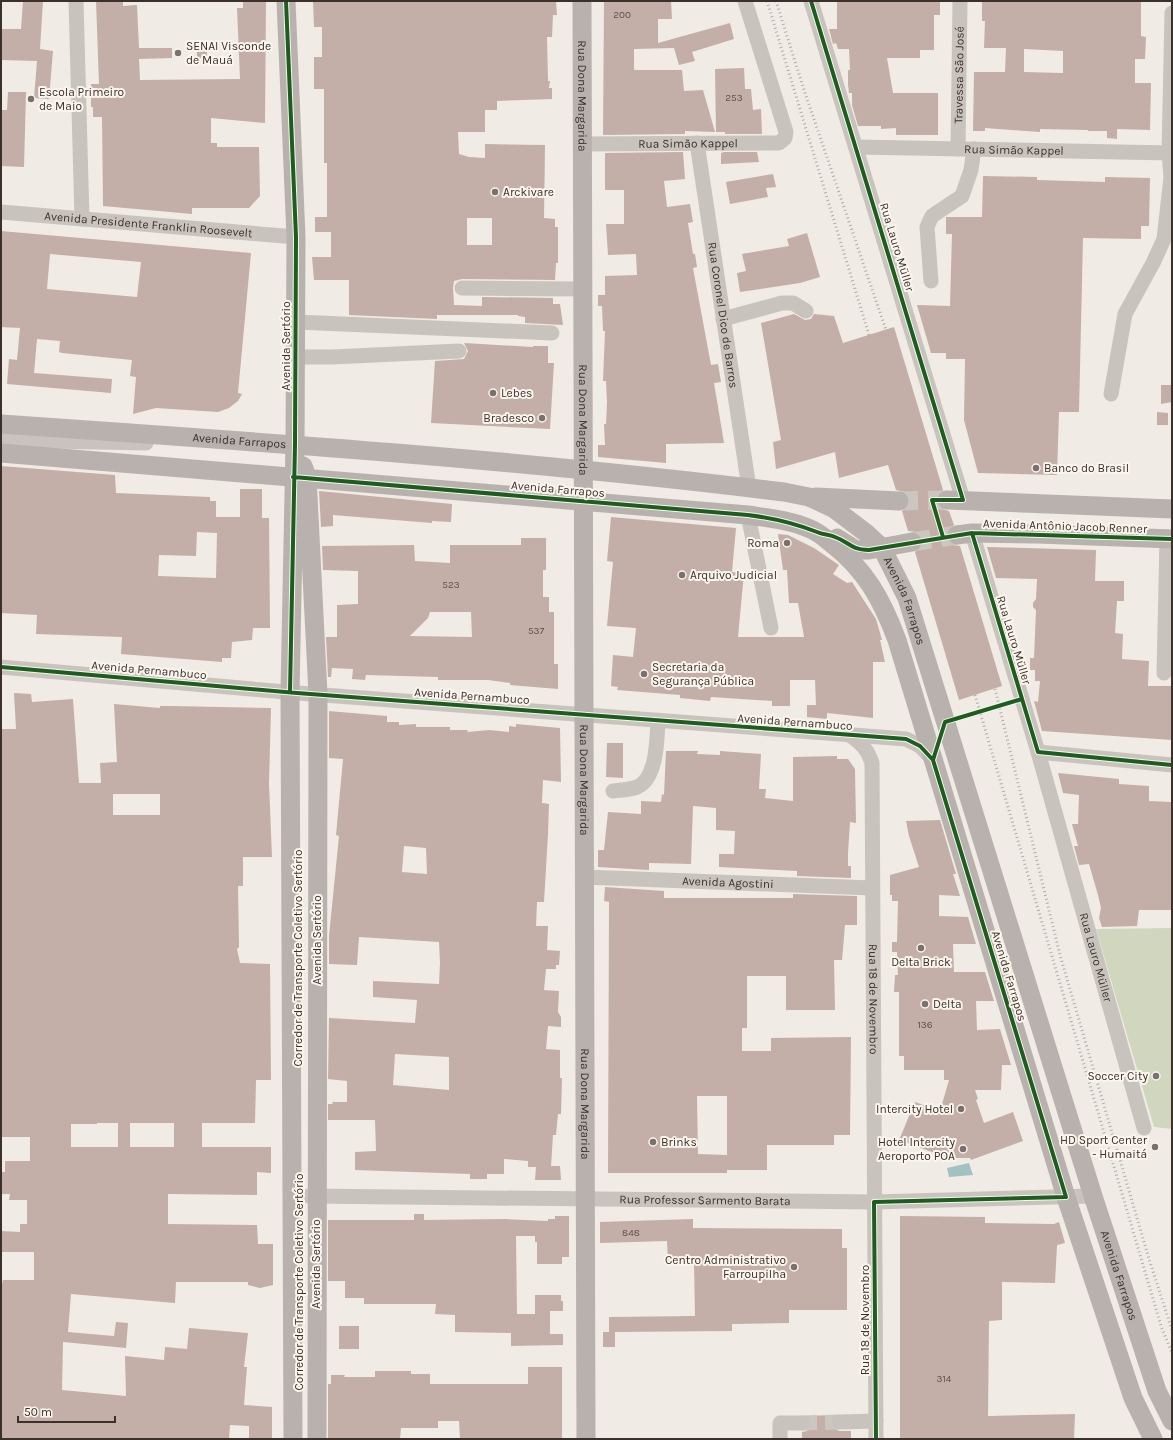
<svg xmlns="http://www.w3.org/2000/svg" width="1173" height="1440" viewBox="0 0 1173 1440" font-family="Karla,sans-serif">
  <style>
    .green { fill: #d1d6bf }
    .water { fill: #a1c2c1 }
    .building { fill: #c3afa7; fill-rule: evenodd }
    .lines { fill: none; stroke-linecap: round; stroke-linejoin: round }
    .minor-tunnel { stroke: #ccc6c0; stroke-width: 15; stroke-dasharray: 15 8; stroke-linecap: butt }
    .major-tunnel { stroke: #ccc6c0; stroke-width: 19; stroke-dasharray: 19 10; stroke-linecap: butt }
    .minor { stroke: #c9c3be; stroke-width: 15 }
    .major { stroke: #b8b1ad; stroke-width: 19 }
    .rail { stroke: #b1aca8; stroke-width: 3; stroke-dasharray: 1 3; stroke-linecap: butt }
    .cycleway-casing { stroke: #fbf5ee; stroke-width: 6 }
    .cycleway { stroke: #1b5e20; stroke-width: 4 }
    .poi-dot { fill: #7a716c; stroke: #fbf5ee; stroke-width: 1.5 }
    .labels { text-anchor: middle; stroke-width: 4; stroke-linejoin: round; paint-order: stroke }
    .number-label { font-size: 10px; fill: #5d504a }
    .poi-label { font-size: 12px; fill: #3b302b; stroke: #fbf5ee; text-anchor: start }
    .street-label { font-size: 12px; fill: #3b302b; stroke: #fbf5ee }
  </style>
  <rect width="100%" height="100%" fill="#f0ebe5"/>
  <path class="green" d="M1172 928V1129L1154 1127 1096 929Z"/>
  <path class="water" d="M969 1163 973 1175 949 1177 947 1168Z"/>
  <path class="building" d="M23 1H43L40 49 53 51 49 99 34 98 37 61 1 60V29H21Z
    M96 1H123V6L137 5 139 48H172V58L139 59 140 80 240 79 237 8H243V1H266L265 123 211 118V143H217V147H259L260 196 249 208H192V214L103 206 102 117H93V107H91V84H99Z
    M313 1H556L557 15H553L552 37H547L548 81H550L549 88H552V99L497 101V110H485V132H458L459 154 469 157 485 158V144L545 145 544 218 555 219V227H558V263H556L555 280 462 279 454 281 453 288 454 305 482 306V297L553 298V304H560L563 325 525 323V317L518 316V315H437V319L349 315V280H314L312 257H331V232H315V217H327V163H324V89H314V57H322V27H314ZM467 218H492V245H467Z
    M604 1H671L672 19H658V43L730 23 734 39 692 52 695 61 679 65 674 48 634 49V70H682L684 91 703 90 715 132 685 131V134L603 135Z
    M837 1H940V15H934V50H920V58H887L893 93H938V135H896V128L881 129V126H858L852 105V93H849L848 85V70H850L849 49H838L836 43 833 44 829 29H837Z
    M982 1H1141V36L1146 37 1145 59H1135V83H1151L1150 130 1117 129V139L1107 138V131H1088V130L1040 129V132L985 128V131H973L974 72H1005L1006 48H984L985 21H982ZM1024 49 1063 51V73L1024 72Z
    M197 48H207V58H197Z
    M744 68 745 89H751L753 110 761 109 762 134H725V132H716L715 69Z
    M8 92H26L24 167 1 166V110H7Z
    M683 152 685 179 664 181 667 207 690 204 693 222 688 223 693 254H695L697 267 693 268 711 365 718 364 721 382 714 383 724 443 666 444V463L598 457V445H605L604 424H606L607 403 606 381H603L605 331H603L602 306H598V295H605V276L637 275 636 254 608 255 606 224H624V190H605V153Z
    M724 152H757L759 162 721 164V153Z
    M773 174 776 187 766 188 768 197 730 204 726 182Z
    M983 176 1037 177V180L1105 182V177L1150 178 1149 226H1141V239L1083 238 1079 412H1059L1057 475 978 473 964 420 965 359H946V353H931L917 305 950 306 952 234H946V217H982Z
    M1 231 251 253 238 393 242 394 238 401 229 408 218 412 156 408 133 414 136 377 130 376 132 360 62 353 59 352 60 341 37 339 34 373 112 379 111 393 7 384 9 359 17 360 20 328 1 327ZM50 254 141 262 137 297 47 289Z
    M807 233 820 277 800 283 740 292 737 273 746 271 742 254 789 246 787 239Z
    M794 314 805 320 811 319 814 314 834 316 843 343 894 327 943 490 938 494 937 505 941 509 949 511 954 525 947 530 946 537 952 545 960 546 1002 686 959 700 915 552 922 546 923 540 916 532 908 531 902 511 908 507 909 496 905 492 896 490 888 465 839 478 835 452 776 469 773 442 781 440 761 323Z
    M464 343 533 347V346H548V363H554L550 429 431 423 435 361 464 359 468 351Z
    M1161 385H1172V402L1161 404Z
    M1157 412 1168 413V425H1157Z
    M1 466 115 475 116 493 210 497V501H216V517H240V489H262V518H269L270 628H253L252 640 232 642 231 658H222V662L197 660 121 654 122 637 36 634 37 615 1 613ZM197 532 217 533 216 578 158 576 159 555 196 556Z
    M319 491 452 504 451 522 432 521V523L333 515V526L321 527Z
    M611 517 736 528 732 572 744 573 738 637H804L798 603H789L787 570H783L778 534 788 535 814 548 839 565 833 574 847 583 852 582 876 619 882 640H880L885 662H873V718L827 713V719L807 717V705H816L815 680H790V706H772V701L711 697 710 701 680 698V695L617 690 618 687 611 686 613 655 633 657 636 628 607 626 613 562 607 561Z
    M521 538H546V570H543V597H549V612H554V664H558V689L510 685V683L488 680H438V677L366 675 365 680 352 679 353 669 332 668 331 677H328L326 637H337V605L358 604V571L323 570 322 546 414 545 415 561 450 563V545H521ZM430 612H471L472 637 410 636 428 618Z
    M987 547 1096 550 1095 581H1124V601H1117L1115 633 1123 634 1122 659 1149 661 1148 686H1172V740L1042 731 1034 701 1038 702 1040 681H1035V670H1030V658H1034L1036 610 1033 607V603L1036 599 1037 579 996 578Z
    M14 693 31 694 32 702 73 699 79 783H101L100 763 117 762 114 704 160 708V706H172L271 708 269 783 272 857H243V886H238L239 947 237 949 240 963 270 964 271 1080H256L255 1123H202V1147H271V1173L257 1172V1195L168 1194V1224L257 1225 258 1244H273V1285L260 1288 248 1285V1282H176L175 1303 71 1294 68 1332 114 1336 116 1322 128 1323 126 1348 63 1342 62 1390 126 1396 125 1356 164 1360 165 1347 187 1349 189 1328 248 1333 244 1367H247L244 1405 272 1407V1439H249V1426L230 1425 229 1439H1V1288L3 1280H34V1252H1V1231L20 1232V1224H27V1200H9L10 1194H1V1172H5V1161H30V1137H2L1 1130V729H16ZM113 794H160V815H113ZM97 1123H118V1147H71V1124H97ZM130 1123H174V1147H130Z
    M329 711 387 716V722H399V725L416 724V727H450V730H467L468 732 489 730 509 732V726L516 727V724L560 728 561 782 543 780 542 803 549 804 548 834 544 902H537L536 926H548L547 950 560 951 559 965H556V969H546L544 990 559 991 558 1012 561 1017V1027L548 1026 546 1049 560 1050V1078H562L561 1114H558L556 1135H553L551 1166H560L561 1180H535L536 1167H528V1161L504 1159V1174H487V1179H470V1174L355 1170V1152L376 1151 375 1120H328V1104H333L332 1102H347V1081L328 1079 329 1018 415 1023 417 1000 373 997V981L439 984 440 963 439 942 359 937 357 965 329 964V936L339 836 336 835 343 759 329 758ZM404 846 426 848 427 874 402 872ZM395 1054 449 1057V1090L393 1085Z
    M607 743H623V778L606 777Z
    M666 751H698L697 754 720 755V751L761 754 759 789H766L765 798 793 801V757L837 756V759H848L855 769 856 823 850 822 848 853V866H851V878L797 876V871L719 867V854H734L735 831 716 830V808L693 806 691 864 649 863V870L598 867V850H604L608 812 641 814V801L661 802 662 794 664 795Z
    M1058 773 1119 779V784L1149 786V801L1172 802V910H1139L1137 926 1102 927 1099 918 1101 908 1098 895 1089 864 1079 865 1074 846H1078L1072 824H1078L1079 795 1063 793Z
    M940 820 956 874H953L960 896 939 895V916L968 917 976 944H953L954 972H985L994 1001H976L977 1030 1000 1029 1011 1065H1002L1001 1090H975L978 1099 976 1100 984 1123 1013 1112 1023 1141 971 1160 970 1158H948L899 1140 915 1102 940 1111 949 1080H944V1070H904V1056H899V992H894L895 975H898L897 952H892V942H897L898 901H892V895H890V875L919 867 909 836 906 821Z
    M605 887 664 891V898H793V894L857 896V925H845L842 960H834L835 1010H786V976H747V1028H742V1051H771V1038L851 1037 850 1135H834V1145H767V1170H727V1173H608L609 905V902L604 901ZM697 1096H727V1155L698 1154Z
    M414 1214H424V1220L504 1219 548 1221V1219H555V1216H569V1257H562V1264H537V1242H535V1236H516L517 1314H535V1295H561V1301H563V1311H550V1334H563V1345L511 1346V1333L455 1332V1315L435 1314 436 1304H364V1298H345V1281H328V1220H414Z
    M900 1216 985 1217V1223L1054 1224 1059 1222 1065 1243 1057 1245 1055 1283 1002 1282V1320L989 1321 988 1416 1075 1414 1074 1439H900Z
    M693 1219V1228L842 1229V1248H847V1310H789V1323L732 1324V1331L615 1332V1347H603V1332H609V1317L695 1316 694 1261 668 1262 667 1241 600 1243V1222Z
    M339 1326H359V1349H339Z
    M528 1367H562V1439H460L459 1421H438V1428H401L400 1439H328V1384H331V1375H345L344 1377H375V1371H411V1374H430V1384H528Z
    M833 1415 830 1422 832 1427 839 1431H851V1439H802V1432L807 1431 811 1423 807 1416Z"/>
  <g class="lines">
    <path class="minor-tunnel" d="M802 1423 839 1422"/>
    <path class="major-tunnel" d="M899 501 947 500
      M912 542 957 535"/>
    <g class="minor">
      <path d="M76 1 82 219"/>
      <path d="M811 1 963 500"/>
      <path id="s1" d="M697 143 749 488"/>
      <path id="s2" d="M582 144 779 143 785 138 786 132 745 1"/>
      <path id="s3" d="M856 147 1172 153"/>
      <path id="s4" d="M958 149 960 1"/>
      <path id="s5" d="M1 212 296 237"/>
      <path d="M931 281 927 227 932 216 962 196 971 170 974 149"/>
      <path d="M462 288 582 289"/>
      <path d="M723 319 782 303H793L806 311"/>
      <path d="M296 322 552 333"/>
      <path d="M296 357H332L459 351"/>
      <path d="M1111 394 1125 314 1153 263 1164 239 1171 177 1169 153 1172 13"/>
      <path d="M1 440 146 443"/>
      <path d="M748 515 771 628"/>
      <path id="s6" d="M972 533 1038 752 1144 1128"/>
      <path d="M1 667 297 693 906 739 920 746 933 760"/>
      <path d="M1164 673 1167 539"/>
      <path id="s7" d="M851 736C862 744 868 750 872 763L876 1439"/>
      <path d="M1038 752 1172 765"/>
      <path d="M613 791C620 790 630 790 637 787 657 779 657 739 658 721"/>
      <path id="s8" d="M584 877 872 888"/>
      <path id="s9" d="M309 1196 874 1202 1093 1196"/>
      <path d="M839 1422 876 1421"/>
      <path d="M780 1439V1423H802"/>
    </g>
    <g class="major">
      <path d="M286 1 296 237 295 444 290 692 293 1439"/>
      <path id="s10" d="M582 1 586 1439"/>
      <path id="s11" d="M1 424C263 442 524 460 784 492L809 497 833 508 866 533 882 548 907 598 1093 1196 1157 1391 1172 1421"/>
      <path d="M1 453 748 515C768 518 789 520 808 528 817 531 824 537 831 543 866 570 882 600 897 640L1066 1197 1133 1398 1153 1439"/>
      <path d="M303 466 307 477 318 694 317 1439"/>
      <path d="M816 497 899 501"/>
      <path d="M947 500 1172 509"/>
      <path d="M957 535 972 533 1037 534 1172 539"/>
      <path d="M837 538 856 550H869L912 542"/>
    </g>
    <path class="rail" d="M767 1 869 335
      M776 1 804 90 886 330
      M995 689 1060 955 1149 1259 1172 1330
      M975 695 1161 1326 1172 1353"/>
    <defs>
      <path id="cycleway" d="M286 1 296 237 295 444 290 692
        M811 1 963 500H932L943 537
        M293 477 748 515C772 518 794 523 817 532 823 535 829 534 835 537 851 543 849 549 869 550L972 533 1172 539
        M972 533 1038 752 1172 765
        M1 667 297 693 906 739 920 746 933 760 1066 1197 874 1202 876 1439
        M933 760 945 722 1022 699"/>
    </defs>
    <use href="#cycleway" class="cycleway-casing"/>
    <use href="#cycleway" class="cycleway"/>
  </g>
  <g class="poi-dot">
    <circle cx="178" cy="53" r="4"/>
    <circle cx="31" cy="99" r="4"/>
    <circle cx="495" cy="192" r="4"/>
    <circle cx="493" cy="393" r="4"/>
    <circle cx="542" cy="418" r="4"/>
    <circle cx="1036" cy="468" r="4"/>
    <circle cx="787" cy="543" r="4"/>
    <circle cx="682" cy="575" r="4"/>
    <circle cx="644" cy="674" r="4"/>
    <circle cx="921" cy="948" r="4"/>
    <circle cx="925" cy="1004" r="4"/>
    <circle cx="1156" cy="1076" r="4"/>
    <circle cx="961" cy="1109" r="4"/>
    <circle cx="653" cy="1142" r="4"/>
    <circle cx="1155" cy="1147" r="4"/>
    <circle cx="963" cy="1149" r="4"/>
    <circle cx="794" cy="1267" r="4"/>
  </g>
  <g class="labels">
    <g class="number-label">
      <text x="622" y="18">200</text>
      <text x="734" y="101">253</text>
      <text x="451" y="588">523</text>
      <text x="536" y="634">537</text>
      <text x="925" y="1028">136</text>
      <text x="631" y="1236">848</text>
      <text x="944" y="1382">314</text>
    </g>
    <g class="poi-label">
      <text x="186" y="50">SENAI Visconde<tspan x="186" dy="14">de Mauá</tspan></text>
      <text x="39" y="96">Escola Primeiro<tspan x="39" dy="14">de Maio</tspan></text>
      <text x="503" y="196">Arckivare</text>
      <text x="501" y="397">Lebes</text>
      <text x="534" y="422" text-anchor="end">Bradesco</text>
      <text x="1044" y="472">Banco do Brasil</text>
      <text x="779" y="547" text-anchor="end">Roma</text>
      <text x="690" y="579">Arquivo Judicial</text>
      <text x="652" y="671">Secretaria da<tspan x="652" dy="14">Segurança Pública</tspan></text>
      <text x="921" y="966" text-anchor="middle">Delta Brick</text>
      <text x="933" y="1008">Delta</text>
      <text x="1148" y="1080" text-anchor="end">Soccer City</text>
      <text x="953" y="1113" text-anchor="end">Intercity Hotel</text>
      <text x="1147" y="1144" text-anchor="end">HD Sport Center<tspan x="1147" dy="14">- Humaitá</tspan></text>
      <text x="661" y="1146">Brinks</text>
      <text x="955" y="1146" text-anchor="end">Hotel Intercity<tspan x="955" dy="14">Aeroporto POA</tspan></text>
      <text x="786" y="1264" text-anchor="end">Centro Administrativo<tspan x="786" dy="14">Farroupilha</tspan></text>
    </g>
    <g class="street-label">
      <text dy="4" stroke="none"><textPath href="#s4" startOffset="74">Travessa São José</textPath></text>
      <text dy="4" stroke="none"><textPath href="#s10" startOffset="95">Rua Dona Margarida</textPath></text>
      <text dy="4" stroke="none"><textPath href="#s2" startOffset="106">Rua Simão Kappel</textPath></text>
      <text dy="4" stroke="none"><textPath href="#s3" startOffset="158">Rua Simão Kappel</textPath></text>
      <text dy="4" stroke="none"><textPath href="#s5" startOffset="148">Avenida Presidente Franklin Roosevelt</textPath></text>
      <text transform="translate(897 247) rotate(73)" y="4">Rua Lauro Müller</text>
      <text dy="4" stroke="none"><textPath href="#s1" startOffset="174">Rua Coronel Dico de Barros</textPath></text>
      <text transform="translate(286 346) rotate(-90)" y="4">Avenida Sertório</text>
      <text dy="4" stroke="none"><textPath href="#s10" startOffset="419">Rua Dona Margarida</textPath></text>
      <text dy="4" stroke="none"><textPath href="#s11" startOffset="239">Avenida Farrapos</textPath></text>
      <text transform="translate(558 489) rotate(5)" y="4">Avenida Farrapos</text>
      <text transform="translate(1065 526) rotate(2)" y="4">Avenida Antônio Jacob Renner</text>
      <text dy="4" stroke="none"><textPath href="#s11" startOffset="959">Avenida Farrapos</textPath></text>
      <text transform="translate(1014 640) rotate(73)" y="4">Rua Lauro Müller</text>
      <text transform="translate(149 670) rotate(5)" y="4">Avenida Pernambuco</text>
      <text transform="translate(472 696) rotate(4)" y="4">Avenida Pernambuco</text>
      <text transform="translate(795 722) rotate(4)" y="4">Avenida Pernambuco</text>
      <text dy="4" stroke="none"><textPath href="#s10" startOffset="779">Rua Dona Margarida</textPath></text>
      <text dy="4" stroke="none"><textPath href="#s8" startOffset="144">Avenida Agostini</textPath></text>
      <text transform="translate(317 940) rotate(-90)" y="4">Avenida Sertório</text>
      <text dy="4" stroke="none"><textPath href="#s6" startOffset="442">Rua Lauro Müller</textPath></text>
      <text transform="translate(298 958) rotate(-90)" y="4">Corredor de Transporte Coletivo Sertório</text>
      <text transform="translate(1009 976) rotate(73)" y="4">Avenida Farrapos</text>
      <text dy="4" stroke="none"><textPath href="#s7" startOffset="271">Rua 18 de Novembro</textPath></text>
      <text dy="4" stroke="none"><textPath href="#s10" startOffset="1103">Rua Dona Margarida</textPath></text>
      <text dy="4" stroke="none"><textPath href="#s9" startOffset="396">Rua Professor Sarmento Barata</textPath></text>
      <text transform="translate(316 1264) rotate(-90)" y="4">Avenida Sertório</text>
      <text dy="4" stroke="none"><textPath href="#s11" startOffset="1667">Avenida Farrapos</textPath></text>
      <text transform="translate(299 1282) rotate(-90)" y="4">Corredor de Transporte Coletivo Sertório</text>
      <text transform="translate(865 1320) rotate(-90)" y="4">Rua 18 de Novembro</text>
    </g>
  </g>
  <rect width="1173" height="1440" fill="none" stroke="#3b302b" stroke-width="4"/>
  <path d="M18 1416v6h97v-6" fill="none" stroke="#3b302b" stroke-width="2"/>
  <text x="24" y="1416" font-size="12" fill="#3b302b" stroke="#fbf5ee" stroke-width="3" paint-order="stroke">50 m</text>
</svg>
